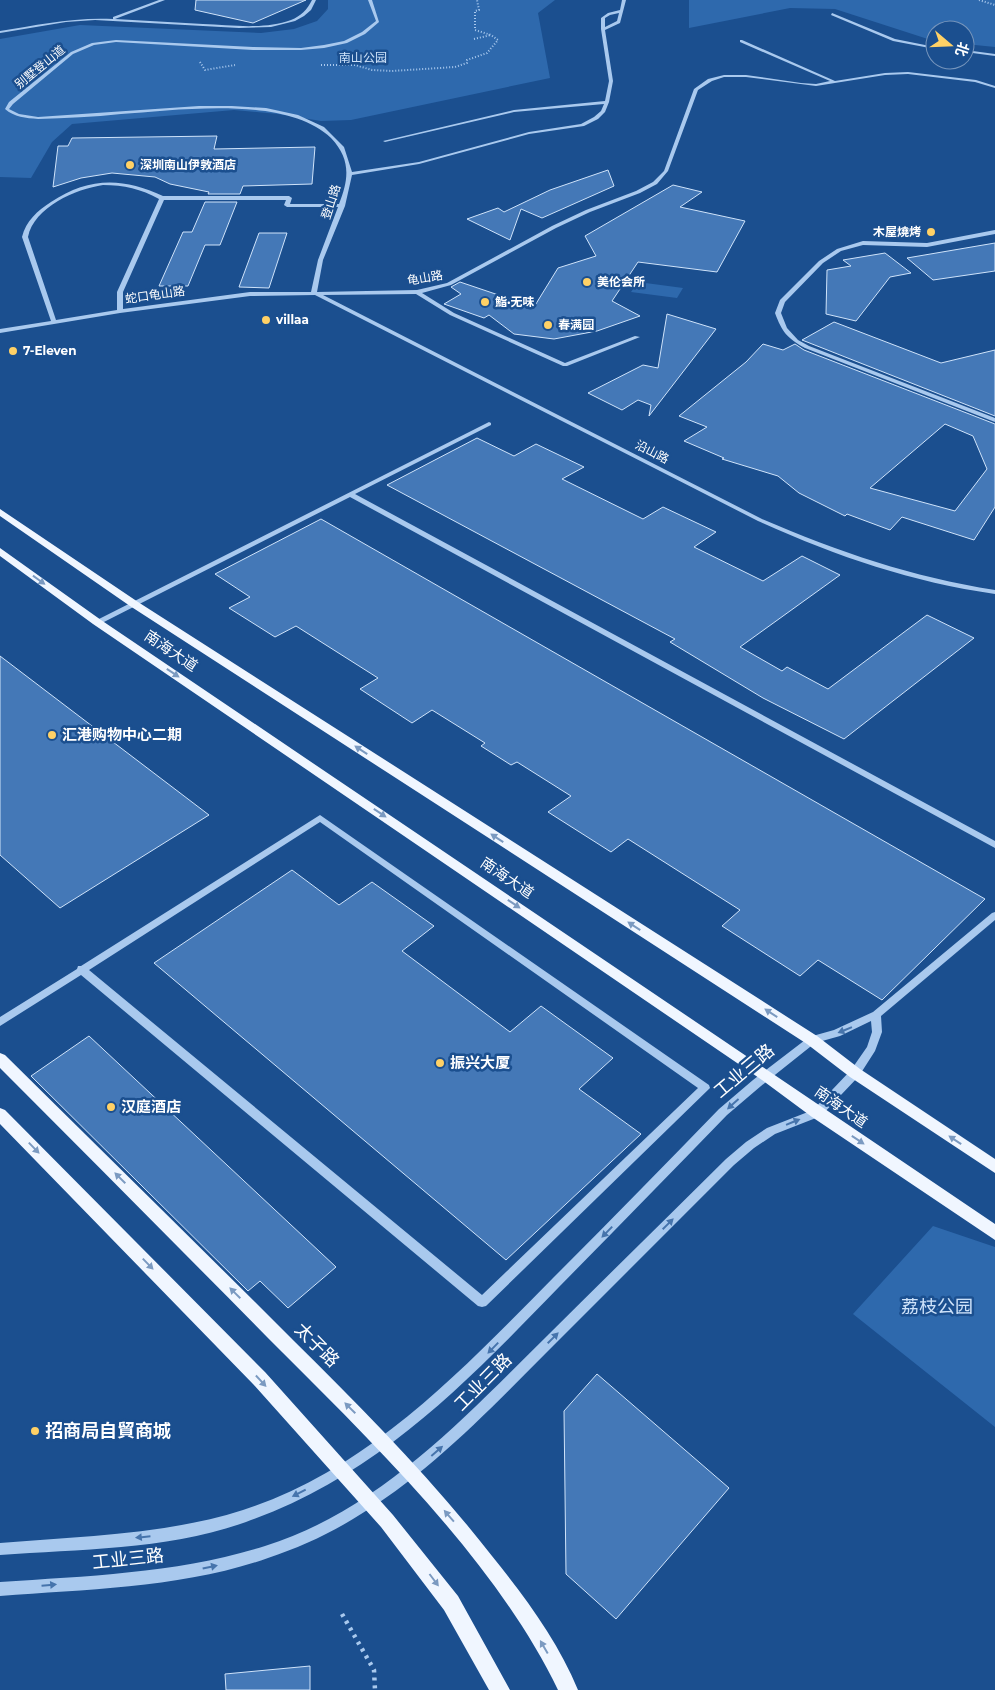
<svg xmlns="http://www.w3.org/2000/svg" width="995" height="1690" viewBox="0 0 995 1690" font-family="Montserrat,'Noto Sans SC',sans-serif">
  <style>
    .green { fill: #2e69ad }
    .building { fill: #4478b7; stroke: #cfe3fa; fill-rule: evenodd }
    .lines { fill: none; stroke-linecap: round; stroke-linejoin: round }
    .path-far1 { stroke: #a9c9ee; stroke-width: 2; stroke-dasharray: 1 2; stroke-linecap: butt }
    .path { stroke: #a9c9ee; stroke-width: 4.5; stroke-dasharray: 3 5; stroke-linecap: butt }
    .minor { fill: #a9c9ee; fill-rule: evenodd }
    .major { fill: #f0f6ff; fill-rule: evenodd }
    .oneway { fill: #7b9ac1 }
    .oneway2 { fill: #4674ac }
    .poi-dot { fill: #ffd166; stroke: #1b4f8f; stroke-width: 2 }
    .labels { text-anchor: middle; stroke-width: 5; stroke-linejoin: round; paint-order: stroke }
    .far-park-label { font-size: 12px; fill: #cfe3fa; stroke: #1b4f8f }
    .far-street-label { font-size: 12px; fill: #fff; stroke: #1b4f8f }
    .far-poi-label { font-size: 12px; font-weight: bold; fill: #fff; stroke: #1b4f8f; text-anchor: start }
    .street-label { font-size: 15px; fill: #fff; stroke: #1b4f8f }
    .poi-label { font-size: 15px; font-weight: bold; fill: #fff; stroke: #1b4f8f; text-anchor: start }
    .near-street-label { font-size: 18px; fill: #fff; stroke: #1b4f8f }
    .near-park-label { font-size: 18px; fill: #cfe3fa; stroke: #1b4f8f }
    .near-poi-label { font-size: 18px; font-weight: bold; fill: #fff; stroke: #1b4f8f; text-anchor: start }
  </style>
  <rect width="100%" height="100%" fill="#1b4f8f"/>
  <path class="green" d="M328 0H555L538 13 550 78 351 120 321 121 278 114 234 110 72 124 52 142 31 178 0 177V39L80 25 261 33 294 29 317 21 328 9Z
    M689 0H995V47L965 44V30H935L934 41 835 9 790 8 689 28Z
    M638 282 683 288 677 298 631 292Z
    M933 1226 995 1247V1427L853 1314Z"/>
  <path class="building" d="M196 0H306L253 23 195 10Z
    M217 136 214 149 315 147 312 184 243 186 240 194H208L209 192 170 184 155 177 112 173 81 178 53 187 58 146H68L72 138Z
    M608 170 614 186 542 218 521 209 510 240 467 219 498 208 504 212 550 190Z
    M673 185 702 192 680 207 745 221 717 272 638 262 612 301 640 316 597 331 554 339 514 334 489 315 484 318 444 304 461 294 451 287 460 282 534 307 558 268 596 256 585 236Z
    M205 202H237L220 245H205L188 286H159L183 232H192Z
    M259 233H287L269 288 239 287Z
    M995 243V271L933 280 907 258Z
    M885 253 911 273 890 277 856 321 826 314 827 270 851 266 843 260Z
    M667 314 716 329 649 416 651 405 638 400 622 410 588 393 643 365 658 368Z
    M834 322 941 363 995 350V416L802 340Z
    M763 344 783 350 795 344 804 350 995 424V507L974 540 902 517 890 530 847 514 845 516 799 493 778 476 722 459 724 458 684 441 707 427 679 416 746 362ZM945 424 973 436 987 469 955 511 870 488Z
    M477 438 514 456 536 444 584 467 562 479 643 519 663 507 716 532 694 547 763 581 802 556 840 575 740 647 782 671 787 667 828 689 927 615 974 638 844 739 763 698 670 642 675 639 387 485Z
    M321 519 985 899 882 1000 818 960 800 976 722 926 740 910 628 839 611 852 548 812 571 796 517 762 511 765 481 746 485 743 432 710 412 723 360 689 378 678 296 626 275 637 229 608 250 597 215 574Z
    M0 656 209 815 60 908 0 855Z
    M292 870 339 905 372 882 434 926 402 951 510 1032 541 1006 613 1058 579 1089 641 1134 506 1260 154 963Z
    M89 1036 336 1267 288 1308 260 1281 248 1291 31 1076Z
    M597 1374 729 1488 616 1619 566 1574 564 1411Z
    M310 1666V1690H226L225 1674Z"/>
  <g class="lines">
    <path class="path-far1" d="M979 0 995 5
      M474 39 491 35
      M200 62 205 70 235 65
      M321 65H355L372 70 392 71 455 67 467 63V60L487 53 498 40 491 35 475 30V11L479 10 477 0"/>
    <path class="path" d="M342 1614 374 1670 375 1690"/>
    <path class="minor" d="M159 0H165L115 19C144 21 174 22 203 24 231 25 263 30 291 20 301 16 307 10 312 0H316L311 10 304 16 295 21 271 27 239 28 95 20 66 22 0 33V31C37 25 74 17 113 19V17Z
      M368 0H372L379 22 365 34 347 43 324 48 301 50H253L116 42 94 45 73 54 13 104 9 109 19 114 38 117 199 106H232L266 108 298 115 324 127 344 147 352 172 419 162 529 132 581 124 594 117 601 111 604 104 514 112 385 142 383 141 514 110 605 101 609 81 601 29V18L608 13 620 10 622 0H626L620 23 605 30 613 81 609 102 605 112 598 119 584 126 529 134 419 164 352 175 345 206 323 260 317 292 417 290 447 283 552 226 586 210 636 191 653 182 664 171 694 89 708 79 724 75H746L801 83 816 84 830 81 740 42V40H742L835 81 885 73 908 72 976 80 995 86V88L975 82 908 74 885 75 816 86 746 77H724L712 81 698 90 668 171 657 184 640 193 590 212 556 228 451 285 422 293 454 313 565 363 635 336 640 337 567 366H563L450 315 416 294 323 295 762 519C839 552 912 577 995 590V594C911 582 835 556 758 521L315 295 250 296 120 313 0 333V329L51 321 22 237C26 221 37 211 51 202 88 177 123 177 163 196H289L292 198 290 204H339C349 179 351 159 331 138 286 95 179 110 121 114 94 117 66 118 38 119 26 118 14 117 5 109L9 102 71 52 92 43 116 40 253 47 301 48 324 45 344 41 362 32 376 21ZM619 13 617 21 605 27V18L610 15ZM103 185C124 185 141 189 159 199L117 292V310L56 320 28 237C34 207 76 189 103 185ZM164 200H286L284 205 287 207H338L318 260 311 292H250L123 309V292Z
      M832 13 895 39 935 47V49L893 41 831 15Z
      M965 50 995 54V56L965 52Z
      M995 230V234L927 247 863 245 841 251 823 263 785 302 781 313 787 328 798 340 809 346 995 418V422L805 348C787 338 782 332 775 313L780 300 819 261 837 249 863 241 927 243Z
      M489 422 491 423V425L355 494 995 841V848L350 497 100 624H94L93 622Z
      M320 815 709 1085 710 1088 486 1306 482 1307 478 1306 81 975 0 1026V1017L77 969 78 966H81ZM320 822 698 1088 482 1295 89 970Z
      M995 912V920L881 1016 882 1032 875 1051 859 1076 821 1116 775 1134 754 1148 734 1165C674 1225 614 1285 554 1345 492 1407 430 1474 353 1519 327 1535 298 1548 268 1558 183 1588 89 1589 0 1596V1582C89 1576 180 1573 265 1546 380 1510 465 1417 548 1335 607 1276 667 1218 726 1159L746 1142 767 1128 813 1110 851 1070 867 1047 872 1032 871 1021 840 1036 815 1043 761 1086 727 1115C671 1173 615 1230 559 1287 464 1385 378 1475 246 1522 168 1550 81 1549 0 1555V1543C81 1536 165 1535 243 1510 369 1470 463 1369 553 1278 609 1222 664 1166 719 1109L753 1080 809 1037 834 1030 873 1012 992 913Z"/>
    <path class="major" d="M0 509 138 602 817 1036 860 1069 995 1159V1173L850 1077 807 1044 130 606 0 516Z
      M0 548 101 620 995 1224V1240L812 1117 762 1080 93 624 0 556Z
      M0 1053 5 1055C101 1150 198 1245 293 1340 363 1409 432 1479 492 1556 525 1597 558 1641 578 1690H558C497 1564 380 1450 282 1352 188 1257 94 1162 0 1068Z
      M0 1108 5 1110 265 1372 393 1515 458 1596 510 1690H489L444 1610 381 1527 253 1384 0 1124Z"/>
  </g>
  <defs><path id="oneway-solid" d="M-6-.8H1V-3.2L6.5 0L1 3.2V.8H-6Z" transform="scale(1.25)"/></defs>
  <g class="oneway">
    <use href="#oneway-solid" transform="translate(39 580) rotate(36)"/>
    <use href="#oneway-solid" transform="translate(173 673) rotate(34)"/>
    <use href="#oneway-solid" transform="translate(361 750) rotate(-147)"/>
    <use href="#oneway-solid" transform="translate(380 813) rotate(34)"/>
    <use href="#oneway-solid" transform="translate(497 838) rotate(-147)"/>
    <use href="#oneway-solid" transform="translate(514 904) rotate(34)"/>
    <use href="#oneway-solid" transform="translate(634 926) rotate(-147)"/>
    <use href="#oneway-solid" transform="translate(771 1013) rotate(-147)"/>
    <use href="#oneway-solid" transform="translate(858 1140) rotate(34)"/>
    <use href="#oneway-solid" transform="translate(955 1140) rotate(-146)"/>
    <use href="#oneway-solid" transform="translate(34 1148) rotate(46)"/>
    <use href="#oneway-solid" transform="translate(120 1178) rotate(-135)"/>
    <use href="#oneway-solid" transform="translate(148 1264) rotate(46)"/>
    <use href="#oneway-solid" transform="translate(235 1293) rotate(-135)"/>
    <use href="#oneway-solid" transform="translate(261 1381) rotate(47)"/>
    <use href="#oneway-solid" transform="translate(350 1408) rotate(-135)"/>
    <use href="#oneway-solid" transform="translate(449 1516) rotate(-131)"/>
    <use href="#oneway-solid" transform="translate(434 1580) rotate(53)"/>
    <use href="#oneway-solid" transform="translate(544 1647) rotate(-120)"/>
  </g>
  <g class="oneway2">
    <use href="#oneway-solid" transform="translate(845 1030) rotate(158)"/>
    <use href="#oneway-solid" transform="translate(733 1104) rotate(138)"/>
    <use href="#oneway-solid" transform="translate(793 1122) rotate(-22)"/>
    <use href="#oneway-solid" transform="translate(668 1224) rotate(-45)"/>
    <use href="#oneway-solid" transform="translate(607 1232) rotate(134)"/>
    <use href="#oneway-solid" transform="translate(553 1338) rotate(-45)"/>
    <use href="#oneway-solid" transform="translate(493 1348) rotate(134)"/>
    <use href="#oneway-solid" transform="translate(437 1451) rotate(-41)"/>
    <use href="#oneway-solid" transform="translate(299 1493) rotate(153)"/>
    <use href="#oneway-solid" transform="translate(143 1537) rotate(174)"/>
    <use href="#oneway-solid" transform="translate(210 1567) rotate(-12)"/>
    <use href="#oneway-solid" transform="translate(49 1585) rotate(-5)"/>
  </g>
  <g class="poi-dot">
    <circle cx="130" cy="165" r="5"/>
    <circle cx="931" cy="232" r="5"/>
    <circle cx="587" cy="282" r="5"/>
    <circle cx="485" cy="302" r="5"/>
    <circle cx="266" cy="320" r="5"/>
    <circle cx="548" cy="325" r="5"/>
    <circle cx="13" cy="351" r="5"/>
    <circle cx="52" cy="735" r="5"/>
    <circle cx="440" cy="1063" r="5"/>
    <circle cx="111" cy="1107" r="5"/>
    <circle cx="35" cy="1431" r="5"/>
  </g>
  <g class="labels">
    <g class="far-park-label">
      <text x="363" y="62">南山公园</text>
    </g>
    <g class="far-street-label">
      <text transform="translate(40 67) rotate(-39)" y="4">别墅登山道</text>
      <text transform="translate(331 202) rotate(-72)" y="4">登山路</text>
      <text transform="translate(425 278) rotate(-10)" y="4">龟山路</text>
      <text transform="translate(155 295) rotate(-8)" y="4">蛇口龟山路</text>
      <text transform="translate(652 452) rotate(27)" y="4">沿山路</text>
    </g>
    <g class="far-poi-label">
      <text x="140" y="169">深圳南山伊敦酒店</text>
      <text x="921" y="236" text-anchor="end">木屋燒烤</text>
      <text x="597" y="286">美伦会所</text>
      <text x="495" y="306">鮨·无味</text>
      <text x="276" y="324">villaa</text>
      <text x="558" y="329">春满园</text>
      <text x="23" y="355">7-Eleven</text>
    </g>
    <g class="street-label">
      <text transform="translate(171 651) rotate(34)" y="5">南海大道</text>
      <text transform="translate(507 878) rotate(34)" y="5">南海大道</text>
      <text transform="translate(841 1107) rotate(35)" y="5">南海大道</text>
    </g>
    <g class="poi-label">
      <text x="62" y="740">汇港购物中心二期</text>
      <text x="450" y="1068">振兴大厦</text>
      <text x="121" y="1112">汉庭酒店</text>
    </g>
    <g class="near-street-label">
      <text transform="translate(744 1071) rotate(-40)" y="6">工业三路</text>
      <text transform="translate(317 1345) rotate(45)" y="6">太子路</text>
      <text transform="translate(483 1382) rotate(-45)" y="6">工业三路</text>
      <text transform="translate(128 1559) rotate(-6)" y="6">工业三路</text>
    </g>
    <g class="near-park-label">
      <text x="937" y="1313">荔枝公园</text>
    </g>
    <g class="near-poi-label">
      <text x="45" y="1437">招商局自貿商城</text>
    </g>
  </g>
  <g transform="translate(950 45) rotate(109)"><circle r="24" fill="#1b4f8f" stroke="#7695bc"/>
  <path d="M0-4L9 19L0 12L-9 19Z" fill="#ffd166"/>
  <text y="-8" font-size="14" font-weight="bold" text-anchor="middle" fill="#ffffff">北</text>
  </g>
</svg>
